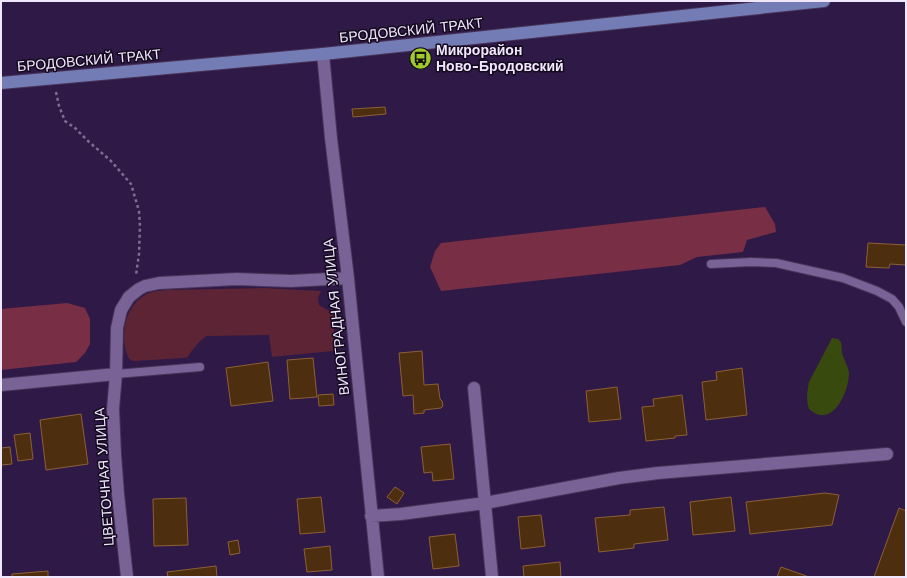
<svg xmlns="http://www.w3.org/2000/svg" width="907" height="578" viewBox="0 0 907 578" font-family="'Work Sans',sans-serif">
  <style>
    .green { fill: #5c2435 }
    .forest { fill: #782f45 }
    .water { fill: #394a0f }
    .building { fill: #4d2f0f; stroke: #8c6035 }
    .lines { fill: none; stroke-linecap: round; stroke-linejoin: round }
    .lane-casing { stroke: #473359; stroke-width: 10 }
    .street-casing { stroke: #473359; stroke-width: 14 }
    .secondary-casing { stroke: #473359; stroke-width: 14 }
    .path { stroke: #7f6e92; stroke-width: 2.5; stroke-dasharray: 3 3; stroke-linecap: butt }
    .lane { stroke: #796295; stroke-width: 8 }
    .street { stroke: #796295; stroke-width: 12 }
    .secondary { stroke: #737cb4; stroke-width: 12 }
    .labels { text-anchor: middle; stroke-width: 3; stroke-linejoin: round; paint-order: stroke }
    .street-label { font-size: 14px; fill: #f0e6fe; stroke: #130a1d }
    .poi-label { font-size: 14px; font-weight: bold; fill: #f0e6fe; stroke: #130a1d; text-anchor: start }
  </style>
  <rect width="100%" height="100%" fill="#2f1946"/>
  <path class="green" d="M263 288 321 291 318 298 319 305 333 313 335 316 333 351 272 357 269 335 207 336C203 337 190 352 188 357L184 358 134 361 129 359C119 339 124 307 145 295 151 291 159 291 166 290Z"/>
  <path class="forest" d="M765 207 775 224 776 232 747 240 743 252 697 257 680 265 441 291 430 267 435 251 441 243Z
    M67 303 85 308 90 319V344L85 353 76 362 1 370V309Z"/>
  <path class="water" d="M832 338 838 339 841 342C842 345 841 348 842 352 843 359 848 365 849 373 849 392 832 430 809 409 806 400 807 392 809 382Z"/>
  <path class="building" d="M385 107 386 114 353 117 352 109Z
    M868 243 906 245V265L890 264 889 268 866 267Z
    M422 351 424 385 438 384 440 399 442 401 443 406 441 408 424 410V413L414 414 413 395 403 396 399 353Z
    M313 358 317 397 290 399 287 360Z
    M268 362 273 401 231 406 226 368Z
    M742 368 747 415 706 420 702 382 717 380 716 372Z
    M617 387 621 419 589 422 586 391Z
    M333 394 334 405 319 406 318 395Z
    M682 395 687 435 675 436V438L646 441 642 407 654 406 653 399Z
    M81 414 88 464 46 470 40 420Z
    M30 433 33 459 18 461 14 435Z
    M450 444 454 479 433 481 432 472 424 473 421 447Z
    M10 447 12 464 1 465V448Z
    M395 487 404 493 397 504 387 497Z
    M825 493 839 495 832 525 750 534 746 502Z
    M321 497 325 532 300 534 297 499Z
    M731 497 735 531 693 535 690 502Z
    M186 498 188 545 154 546 153 499Z
    M664 507 668 540 634 544V548L599 552 595 518 630 515V510Z
    M899 508 906 511V577H874Z
    M541 515 545 546 521 549 518 517Z
    M455 534 459 566 433 569 429 537Z
    M238 540 240 553 230 555 228 542Z
    M330 546 332 570 307 572 304 549Z
    M560 562 561 577H524L523 566Z
    M216 566 217 577H168L167 572Z
    M781 567 809 577H777Z
    M48 571V577H12V574Z"/>
  <g class="lines">
    <defs>
      <path id="lane" d="M711 264 751 262 776 263 843 278 877 291 892 299 899 307 906 322
        M116 374 200 367"/>
      <path id="street" d="M323 54 331 138 348 278 378 577
        M116 374 113 409 115 454 118 494 127 577
        M1 385 116 374 117 328 121 310 129 297 139 289 145 286 159 283 237 279 291 281 348 278
        M474 388 492 577
        M371 516 401 514 485 503 619 478 658 473 887 454"/>
      <path id="secondary" d="M1 83 323 54 824 1"/>
    </defs>
    <use href="#lane" class="lane-casing"/>
    <use href="#street" class="street-casing"/>
    <use href="#secondary" class="secondary-casing"/>
    <path class="path" d="M56 92 59 106 65 121 75 128 88 141 111 161 131 184 139 211 140 226 139 254 136 275"/>
    <use href="#lane" class="lane"/>
    <use href="#street" class="street"/>
    <use href="#secondary" class="secondary"/>
  </g>
  <defs>
    <symbol id="bus-disc" viewBox="-11 -11 22 22"><circle r="9.5" fill="#a0c92c" stroke="#130a1d"/><path d="M-5-6H5V4H4V6H2V4H-2V6H-4V4H-5ZM-3.5-4V0h7V-4ZM-3.5 1.2v1.5H-2V1.2ZM2 1.2v1.5H3.5V1.2Z" fill="#111"/></symbol>
  </defs>
  <g fill-rule="evenodd">
    <use href="#bus-disc" x="408" y="46" width="25" height="25"/>
  </g>
  <g class="labels">
    <g class="street-label">
      <text transform="translate(411 30) rotate(-6)" y="5">БРОДОВСКИЙ ТРАКТ</text>
      <text transform="translate(89 60) rotate(-5)" y="5">БРОДОВСКИЙ ТРАКТ</text>
      <text transform="translate(336 317) rotate(-96)" y="5">ВИНОГРАДНАЯ УЛИЦА</text>
      <text transform="translate(104 477) rotate(-94)" y="5">ЦВЕТОЧНАЯ УЛИЦА</text>
    </g>
    <g class="poi-label">
      <text x="436" y="55">Микрорайон<tspan x="436" dy="16">Ново-Бродовский</tspan></text>
    </g>
  </g>
  <rect width="907" height="578" fill="none" stroke="#f0e6fe" stroke-width="4"/>
</svg>
